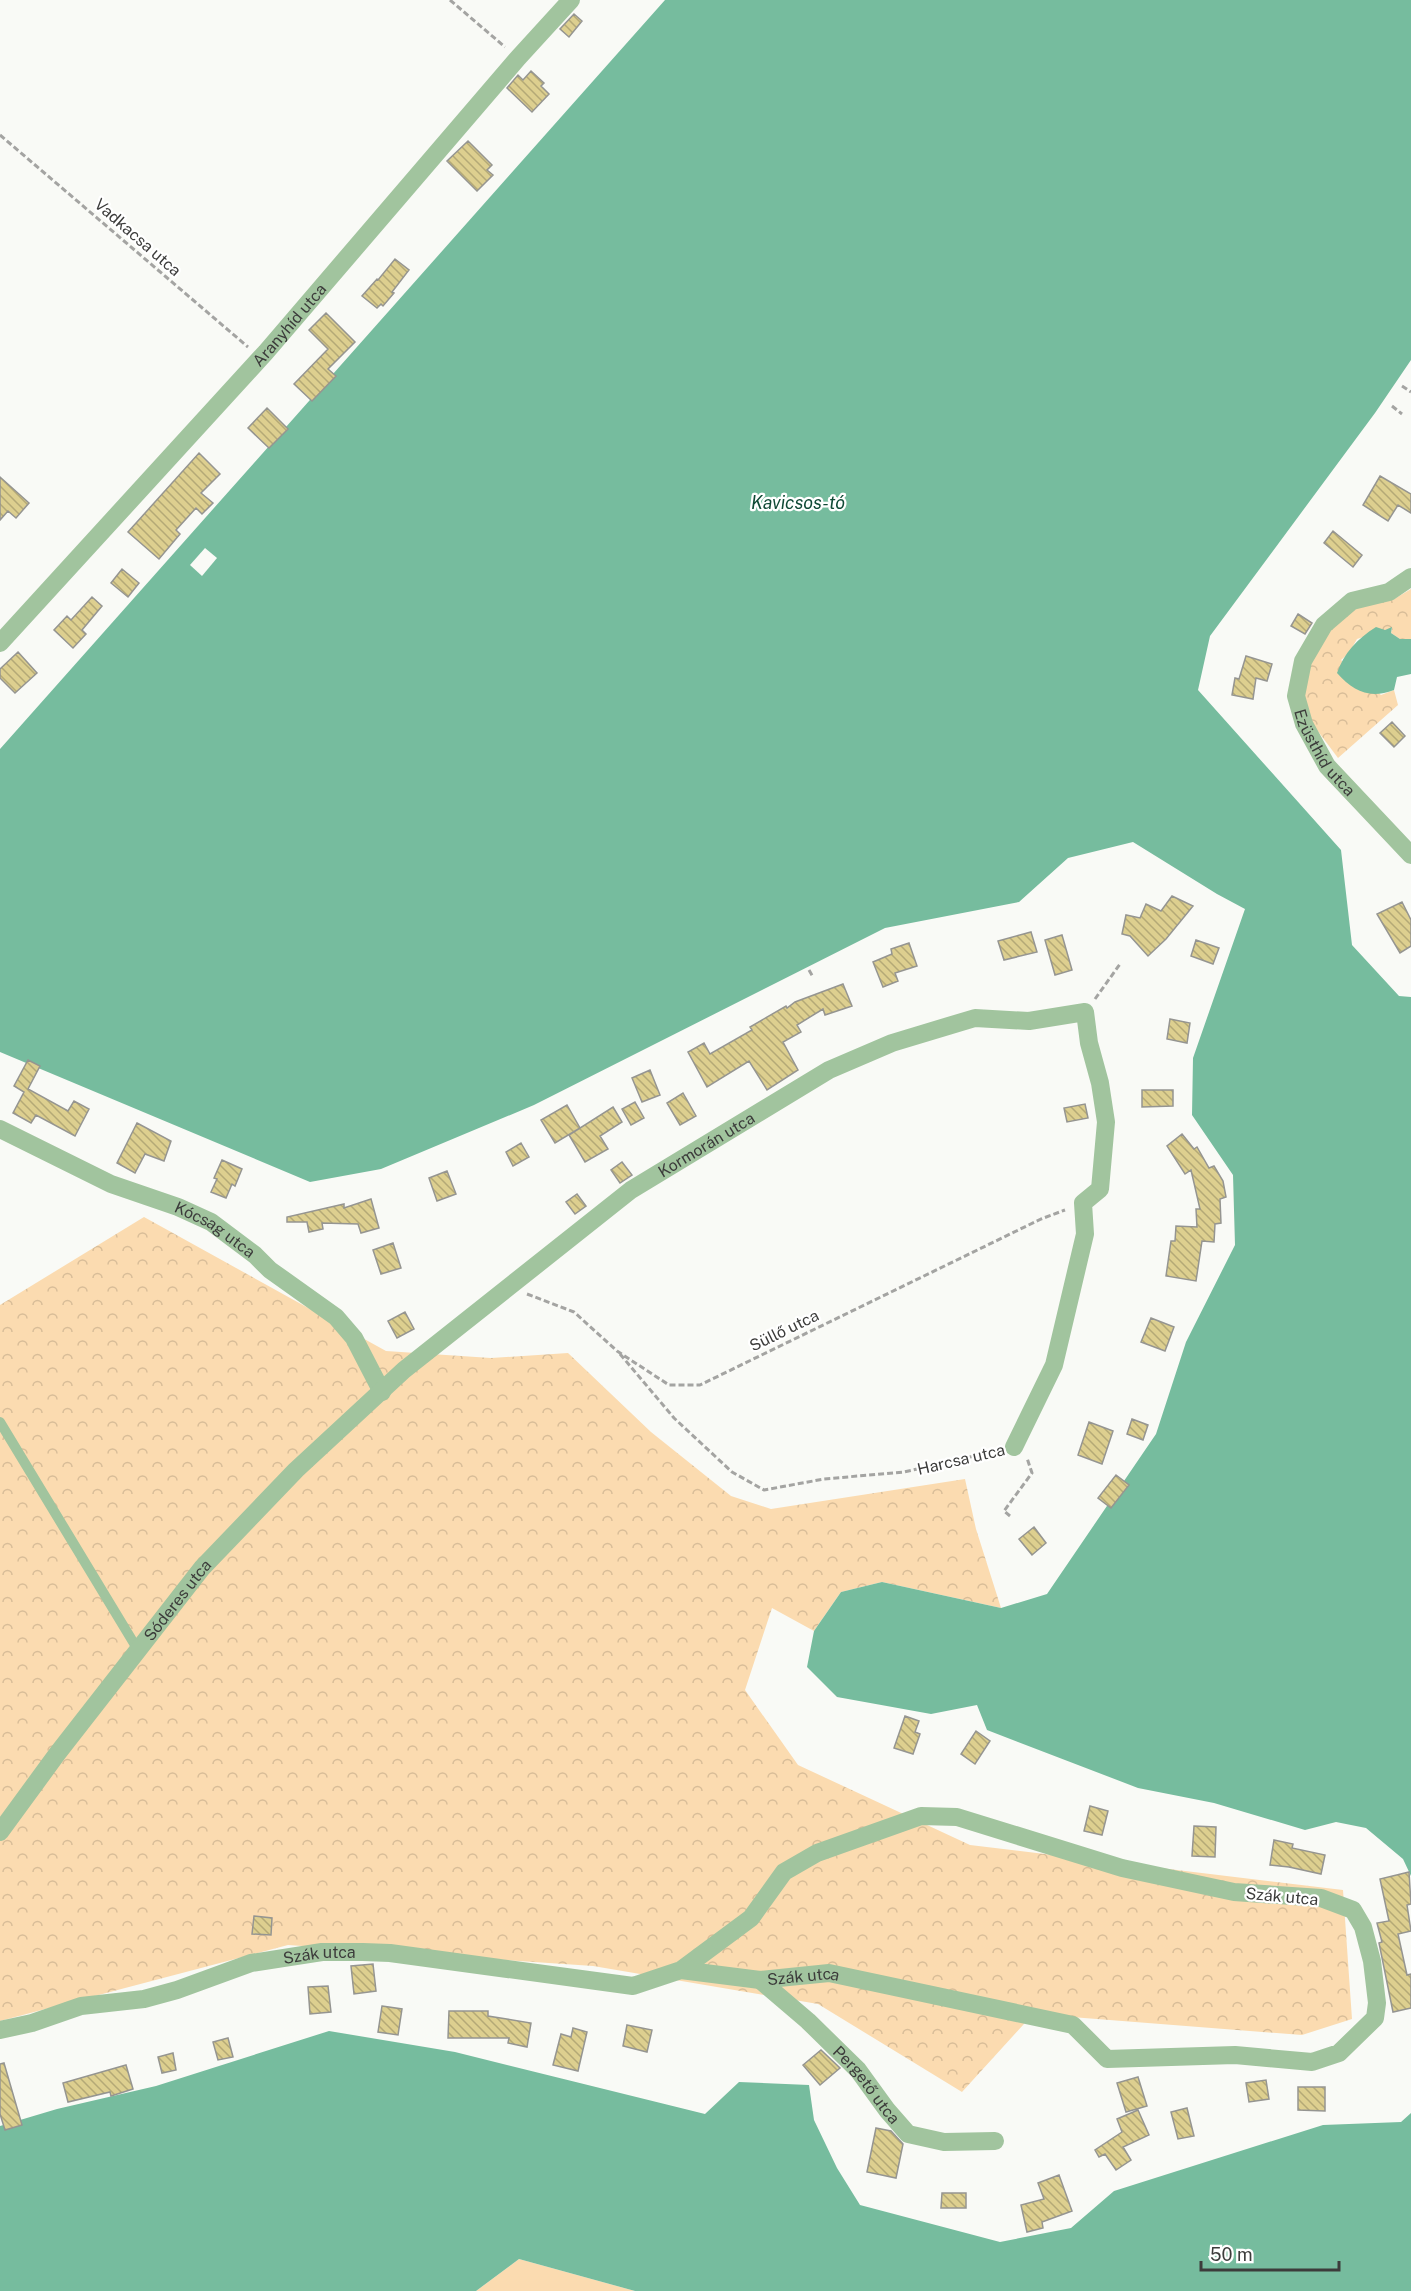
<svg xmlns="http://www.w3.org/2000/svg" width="1411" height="2291" viewBox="0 0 1411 2291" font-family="'Public Sans',sans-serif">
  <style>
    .grass { fill: #fbdbb0 }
    .forest { fill: url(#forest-crowns) }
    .water { fill: #76bc9e }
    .pier { fill: #f9faf6 }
    .building { fill: url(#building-back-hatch); stroke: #959591; stroke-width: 1.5 }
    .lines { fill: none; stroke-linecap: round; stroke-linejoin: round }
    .path { stroke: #a4a4a2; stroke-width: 3; stroke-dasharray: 6 3; stroke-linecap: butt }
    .lane { stroke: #a1c49e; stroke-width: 10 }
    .street { stroke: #a1c49e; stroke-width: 18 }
    .labels { text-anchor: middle; stroke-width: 4.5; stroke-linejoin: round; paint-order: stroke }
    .street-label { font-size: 16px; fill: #3c3c3b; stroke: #fff }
    .water-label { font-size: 18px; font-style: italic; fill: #104a36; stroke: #fff }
  </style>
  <defs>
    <pattern id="forest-crowns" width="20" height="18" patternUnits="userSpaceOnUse" patternTransform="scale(1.5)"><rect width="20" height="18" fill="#fbdbb0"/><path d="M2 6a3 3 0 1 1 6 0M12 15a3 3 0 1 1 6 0" fill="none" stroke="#d8bd98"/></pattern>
    <pattern id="building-back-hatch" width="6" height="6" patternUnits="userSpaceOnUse" patternTransform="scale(1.5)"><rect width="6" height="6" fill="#ddcf8f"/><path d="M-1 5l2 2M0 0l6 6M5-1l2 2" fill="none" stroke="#b4a976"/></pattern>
  </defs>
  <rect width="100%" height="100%" fill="#f9faf6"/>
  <path class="grass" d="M519 2259 635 2291H476Z"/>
  <path class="forest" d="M1411 589V639H1400L1391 633 1392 628 1357 639 1349 653 1341 660 1381 695 1394 690 1398 705 1338 758 1311 722 1302 695 1309 664 1327 629 1355 608 1394 599Z
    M144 1217 386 1351 491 1358 568 1353 651 1432 731 1496 771 1509 965 1479 976 1529 1001 1608 882 1582 841 1592 814 1631 772 1608 745 1690 798 1765 970 1845 1343 1890 1352 2019 1302 2035 1033 2014 962 2092 818 2004 593 1966 288 1945 0 2021V1305Z"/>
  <path class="water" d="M665 0H1411V360L1375 413 1210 636 1198 690 1341 850 1352 945 1399 996 1411 997V1876L1403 1859 1366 1828 1336 1822 1305 1830 1214 1803 1138 1788 987 1730 977 1705 931 1714 837 1697 807 1667 814 1631 841 1592 882 1582 1001 1608 1047 1594 1156 1434 1186 1342 1235 1245 1233 1175 1192 1115 1193 1058 1245 909 1217 894 1133 842 1068 858 1019 902 885 928 534 1105 381 1169 310 1182 0 1052V749Z
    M1376 627 1385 630 1392 627 1391 633 1400 639H1411V674L1397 677 1394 690C1370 699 1354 692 1337 673 1344 653 1357 639 1376 627Z
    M329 2031 455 2052 705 2114 739 2082 809 2085 814 2120 837 2168 860 2205 1000 2242 1071 2228 1114 2191 1323 2125 1401 2122 1411 2113V2291H635L519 2259 476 2291H0V2126L57 2109 156 2086Z"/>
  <path class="pier" d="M205 548 217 558 202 576 190 565Z"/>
  <path class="building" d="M574 14 582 21 569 37 560 29Z
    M531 71 544 83 541 86 549 94 532 112 507 88 518 75 523 80Z
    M468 141 492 165 487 170 493 175 477 191 447 161Z
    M395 259 409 270 392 292 394 293 383 306 381 304 377 308 362 296 377 279 378 280Z
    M326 313 355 342 328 369 336 376 312 401 294 384 328 349 309 330Z
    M267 408 288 429 269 448 248 428Z
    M199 453 220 474 201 493 213 503 202 514 196 508 176 530 180 534 159 559 128 532Z
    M1380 476 1411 494V513L1398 505 1388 521 1363 505Z
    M0 477 29 503 16 518 8 511 0 520Z
    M1333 531 1362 555 1353 567 1324 543Z
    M122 569 139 583 128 597 111 583Z
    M92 597 102 606 82 630 86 634 73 648 54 630 67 616 71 620Z
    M1298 614 1312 623 1305 634 1291 626Z
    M18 652 37 673 15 693 0 678V669Z
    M1246 656 1272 664 1267 681 1256 678 1253 699 1232 695 1235 678 1239 679Z
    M1392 722 1405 736 1394 747 1380 733Z
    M1172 896 1193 906 1166 939 1148 956 1130 936 1122 934 1126 915 1140 918 1146 904 1161 911Z
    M1402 902 1411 920V946L1400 953 1377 914Z
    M1031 932 1037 952 1004 960 998 941Z
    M1062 935 1072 970 1055 975 1045 940Z
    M1196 940 1219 948 1213 964 1191 956Z
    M909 943 917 966 895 973 898 981 883 987 873 962 892 954 891 949Z
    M843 984 852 1006 825 1015 823 1009 797 1025 801 1032 783 1042 798 1070 767 1090 749 1061 707 1087 688 1052 704 1043 710 1054 752 1030 750 1027 786 1006 787 1008 795 1002Z
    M1170 1019 1190 1023 1187 1043 1167 1039Z
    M28 1060 40 1066 28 1089 68 1111 74 1101 89 1109 75 1136 36 1115 31 1123 13 1113 24 1092 14 1086Z
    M650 1070 660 1095 642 1102 632 1078Z
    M1142 1090H1173V1106L1142 1107Z
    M683 1093 696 1116 680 1125 667 1103Z
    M635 1102 644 1118 631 1125 622 1109Z
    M1085 1104 1088 1118 1067 1122 1064 1108Z
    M567 1105 580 1128 555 1143 541 1120Z
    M613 1107 622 1122 600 1136 608 1149 585 1162 569 1135Z
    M137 1123 171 1141 164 1161 145 1154 135 1173 117 1163Z
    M1182 1134 1194 1149 1197 1147 1209 1168 1214 1166 1223 1181 1226 1197 1220 1199 1221 1223 1215 1224 1214 1242 1202 1241 1196 1281 1166 1276 1171 1241H1175L1176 1226 1197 1227 1196 1209H1200L1191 1170 1185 1174 1167 1146Z
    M521 1143 529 1157 513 1166 506 1152Z
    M222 1160 242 1169 235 1186 232 1184 226 1198 211 1192 217 1179 214 1178Z
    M622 1162 632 1175 620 1183 611 1170Z
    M447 1171 456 1194 437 1201 429 1178Z
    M577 1194 586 1206 575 1214 566 1202Z
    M371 1199 379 1228 361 1233 358 1224 322 1223 323 1229 309 1232 307 1222H287V1217L344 1204V1208Z
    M393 1243 401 1268 381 1274 373 1250Z
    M405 1312 414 1329 397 1338 388 1321Z
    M1151 1318 1174 1327 1165 1351 1141 1342Z
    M1132 1419 1148 1425 1143 1440 1127 1434Z
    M1089 1422 1113 1431 1102 1464 1078 1455Z
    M1116 1475 1129 1485 1111 1508 1098 1498Z
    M1034 1527 1046 1543 1032 1555 1019 1539Z
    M905 1716 919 1721 915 1732 920 1734 913 1754 894 1748Z
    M976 1731 990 1741 975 1764 961 1754Z
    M1090 1806 1108 1811 1102 1835 1084 1831Z
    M1194 1826 1216 1827 1215 1857 1192 1856Z
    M1274 1840 1293 1844 1292 1848 1325 1855 1321 1874 1289 1867 1270 1865Z
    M1409 1872 1411 1904 1407 1905 1411 1931 1398 1934 1407 1975 1411 1974V2008L1393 2012 1379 1943 1382 1942 1377 1923 1389 1921 1380 1879Z
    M254 1916 272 1918 271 1935 252 1934Z
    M373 1964 376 1991 354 1994 351 1966Z
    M328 1986 331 2012 310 2014 308 1987Z
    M382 2006 402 2009 398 2035 378 2032Z
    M449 2011H488V2016L531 2023 527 2047 508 2043 509 2038H448Z
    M627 2025 652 2030 647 2052 623 2046Z
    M573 2028 587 2032 578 2071 553 2065 561 2034 571 2037Z
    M228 2038 233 2057 218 2060 213 2042Z
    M821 2050 840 2068 820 2085 803 2065Z
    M173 2053 176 2070 162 2073 158 2057Z
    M4 2063 22 2125 5 2130 0 2114V2064Z
    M126 2065 133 2089 111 2096 110 2092 68 2102 63 2083Z
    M1138 2077 1147 2106 1126 2112 1117 2083Z
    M1266 2080 1269 2099 1249 2102 1246 2083Z
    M1298 2087H1325V2111L1298 2110Z
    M1187 2108 1194 2136 1178 2139 1171 2112Z
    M1138 2110 1149 2135 1123 2147 1131 2160 1116 2170 1105 2154 1099 2157 1095 2150 1122 2132 1117 2119Z
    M876 2128 891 2131 903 2144 896 2178 867 2172Z
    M1059 2175 1072 2211 1042 2222 1043 2228 1027 2232 1021 2205 1044 2199 1038 2183Z
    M942 2193H966V2208H941Z"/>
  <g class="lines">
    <path class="path" d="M450 0 505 47
      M0 135 248 347
      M1402 386 1411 392
      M1392 406 1402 414
      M809 970 813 977
      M1095 999 1120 964
      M527 1294 574 1312 617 1351 669 1385H700L1041 1219 1065 1210
      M620 1354 674 1418 732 1472 764 1490 824 1479 904 1472 996 1451
      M1010 1516 1004 1511 1032 1473 1027 1458"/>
    <path class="lane" d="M0 1422 138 1650"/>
    <g class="street">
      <path id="s1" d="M1411 577 1389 592 1352 601 1324 625 1303 661 1296 696 1304 724 1327 766 1411 855"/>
      <path id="s2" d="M0 643 266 352 518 58 571 0"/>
      <path id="s3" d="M0 1129 111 1184 178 1207 211 1222 255 1255 270 1270 336 1317 354 1338 382 1392"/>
      <path id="s4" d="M0 1832 57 1754 202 1568 296 1470 404 1370 631 1190 829 1070 892 1043 975 1018 1029 1021 1085 1012 1089 1043 1100 1083 1106 1122 1100 1189 1083 1203 1085 1234 1054 1365 1014 1447"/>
      <path id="s5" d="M760 1980 808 2021 858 2070 887 2110 908 2134 944 2142 995 2141"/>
      <path id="s6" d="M0 2030 32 2023 81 2006 144 1999 177 1990 251 1963 322 1952H363L390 1953 633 1986 681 1970 760 1980 829 1973 1073 2025 1107 2059 1235 2055 1312 2062 1339 2053 1375 2018 1377 2003 1372 1961 1363 1927 1353 1910 1321 1898 1234 1892 1122 1868 957 1817 921 1816 817 1853 784 1872 751 1918 681 1970"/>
    </g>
  </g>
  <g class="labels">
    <g class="street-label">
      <text transform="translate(138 237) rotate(41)" y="6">Vadkacsa utca</text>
      <text dy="6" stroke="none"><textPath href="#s2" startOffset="430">Aranyhíd utca</textPath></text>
      <text dy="6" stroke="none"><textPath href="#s1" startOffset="243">Ezüsthíd utca</textPath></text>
      <text dy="6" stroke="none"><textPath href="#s4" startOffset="993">Kormorán utca</textPath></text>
      <text dy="6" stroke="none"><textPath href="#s3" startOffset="238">Kócsag utca</textPath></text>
      <text transform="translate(784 1330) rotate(-26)" y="6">Süllő utca</text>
      <text transform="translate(961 1459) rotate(-13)" y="6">Harcsa utca</text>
      <text dy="6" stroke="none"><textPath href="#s4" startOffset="292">Sóderes utca</textPath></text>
      <text transform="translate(1282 1896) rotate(5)" y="6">Szák utca</text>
      <text dy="6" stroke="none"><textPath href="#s6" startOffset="330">Szák utca</textPath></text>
      <text dy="6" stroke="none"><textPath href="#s6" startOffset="820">Szák utca</textPath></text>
      <text dy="6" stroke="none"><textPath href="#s5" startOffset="150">Pergető utca</textPath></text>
    </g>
    <g class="water-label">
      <text x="798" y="509">Kavicsos-tó</text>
    </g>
  </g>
  <path d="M1201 2261v9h138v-9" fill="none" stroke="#3c3c3b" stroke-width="3"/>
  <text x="1210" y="2261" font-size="18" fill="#3c3c3b" stroke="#ffffff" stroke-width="4.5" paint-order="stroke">50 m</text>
</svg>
